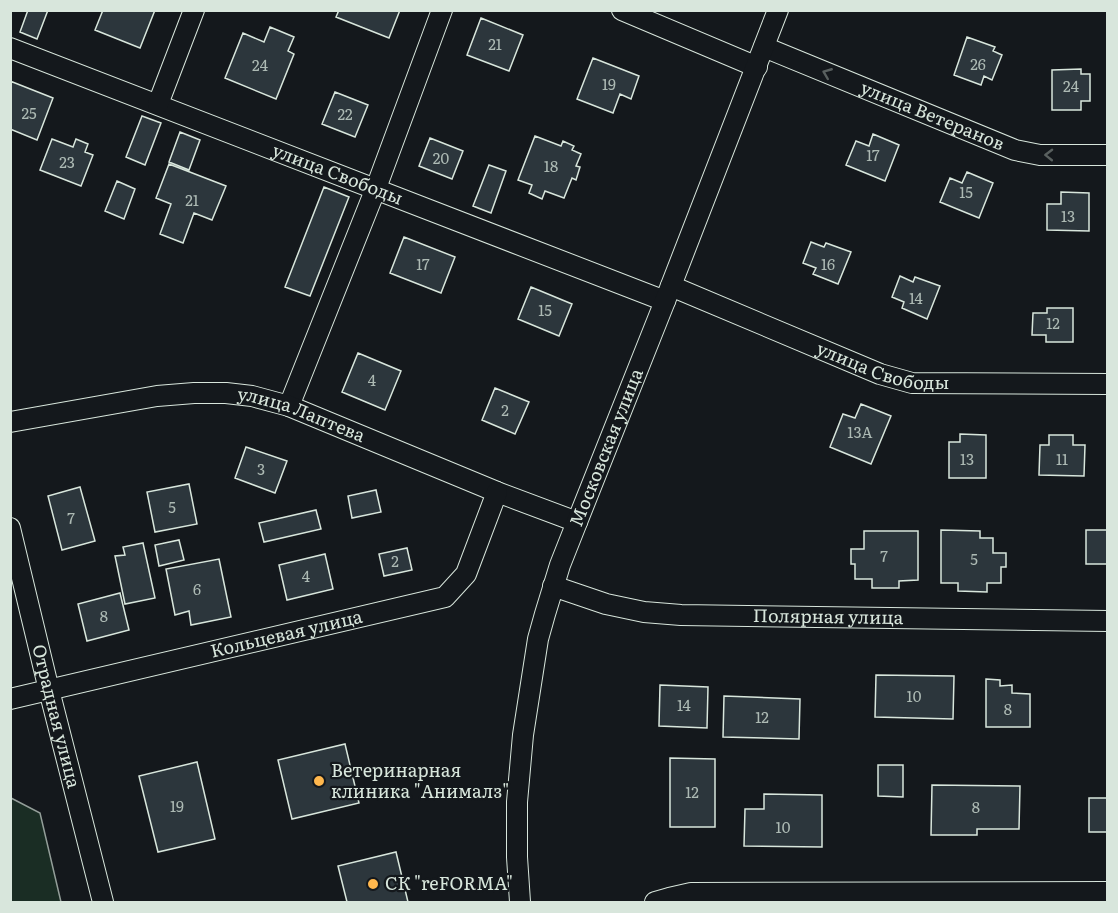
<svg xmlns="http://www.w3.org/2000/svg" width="1118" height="913" viewBox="0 0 1118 913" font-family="Literata,serif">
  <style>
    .green { fill: #1a2d24; stroke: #939e99; stroke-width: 1.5 }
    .building { fill: #2c363c; stroke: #d8e6dc; stroke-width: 1.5 }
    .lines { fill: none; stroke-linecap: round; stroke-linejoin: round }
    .minor-casing { stroke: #d8e6dc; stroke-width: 22 }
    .minor { stroke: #14181c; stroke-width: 20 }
    .oneway { stroke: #59605f }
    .poi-dot { fill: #ffb74d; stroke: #14181c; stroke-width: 2 }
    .labels { text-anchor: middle; stroke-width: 4.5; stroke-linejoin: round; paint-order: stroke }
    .number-label { font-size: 15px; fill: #adbab4 }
    .street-label { font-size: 18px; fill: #d8e6dc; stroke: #14181c }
    .poi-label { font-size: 18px; fill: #d8e6dc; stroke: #14181c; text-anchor: start }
  </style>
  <rect width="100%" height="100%" fill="#14181c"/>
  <path class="green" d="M11 798 40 813 61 902H11Z"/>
  <path class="building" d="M28 10H48L37 39 20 32Z
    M103 10H155L140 48 95 30Z
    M339 10H400L389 38 336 17Z
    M481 18 523 35 509 71 467 55Z
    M270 27 294 37 288 51 294 54 276 99 225 78 243 33 264 42Z
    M967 37 995 47 993 51 1002 55 992 80 984 76 981 85 954 75Z
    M593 58 639 76 631 99 620 94 613 113 577 99Z
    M1081 69V74H1090V101H1081V110H1052V70Z
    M10 81 53 98 37 140 10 129Z
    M335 92 368 105 355 137 322 124Z
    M142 116 161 123 145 165 126 157Z
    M180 132 200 140 189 170 169 162Z
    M873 134 899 145 885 181 846 165 856 141 869 146Z
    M535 136 561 146 563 141 574 146 572 150 581 154 576 166 580 167 576 180 572 178 564 198 545 191 542 199 529 193 532 185 518 180Z
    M430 138 463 151 452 179 419 166Z
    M52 139 73 147 76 139 88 144 85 152 93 155 81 186 40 170Z
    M169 164 226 186 212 220 194 213 183 243 160 234 171 204 156 198Z
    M489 165 506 171 491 213 473 206Z
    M967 172 993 183 979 218 940 202 950 178 962 183Z
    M117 181 135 189 124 219 105 211Z
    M324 187 349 197 310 296 285 287Z
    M1061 192 1089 193V231L1047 230V204H1061Z
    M404 237 455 257 441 293 390 273Z
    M811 242 824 247 826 243 851 252 838 284 813 274 816 268 803 263Z
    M900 276 913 282 915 277 940 286 927 319 902 308 904 302 892 297Z
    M531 287 572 304 559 336 518 319Z
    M1047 308H1073V342H1046V335H1032L1033 313H1047Z
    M358 353 401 371 385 410 342 392Z
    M495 388 529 402 515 434 482 420Z
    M861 404 891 416 871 464 830 447 843 414 855 418Z
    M960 434 986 435V478H949V442H960Z
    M1049 435H1073V445H1085L1084 476 1039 475 1040 445H1049Z
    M246 447 287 461 275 493 235 478Z
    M189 484 197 524 155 532 147 492Z
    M80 487 95 541 62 550 48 496Z
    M376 490 381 512 352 518 348 496Z
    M316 510 321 529 264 542 259 523Z
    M941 530 980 531V538H993V553H1006V567H1001V583H987V592L958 591V583H941Z
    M1086 530H1108V564H1086Z
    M864 531H918V580L899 581V588H872V579H855V564H851V549H864Z
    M179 540 184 560 159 566 155 545Z
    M143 543 155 598 125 604 115 556 125 555 123 547Z
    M407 548 412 570 384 576 379 554Z
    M325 554 333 589 287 600 279 565Z
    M219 559 231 617 191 625 189 611 175 615 166 569Z
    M120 593 129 630 87 641 78 604Z
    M876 675 954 676 953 719 875 717Z
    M986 679 1000 680V686L1012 685V693L1030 694V727H986Z
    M660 685 708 687 707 728 659 726Z
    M724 696 800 699 799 739 723 737Z
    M345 744 359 803 292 819 278 760Z
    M670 758 715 759V827H670Z
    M197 762 215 839 158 852 139 776Z
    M878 765H903V797L878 796Z
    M932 785 1020 786 1019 829H977V835H931Z
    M764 794 822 795V847L744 846 745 809H764Z
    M1089 798H1108V832H1089Z
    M396 852 408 902H347L338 866Z"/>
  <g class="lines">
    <defs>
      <g id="minor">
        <path d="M622 10 757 67"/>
        <path id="s1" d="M764 47 1015 150 1040 155H1108"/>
        <path id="s2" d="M10 48 665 301"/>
        <path d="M158 104 194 10"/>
        <path id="s3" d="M671 286 880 374 912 383 1108 384"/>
        <path d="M289 406 376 188 442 10"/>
        <path id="s4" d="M10 422 157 396 194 393H226L252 396 289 406 497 492 577 522"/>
        <path id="s5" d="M10 528 49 690 103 902"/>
        <path id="s6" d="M553 586 606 604 644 612 681 615 1108 621"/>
        <path id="s7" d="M10 699 445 597 466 574 497 492"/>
        <path id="s8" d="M520 902 517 857V802L523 735 538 639 545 614 560 565 577 522 665 301 778 10"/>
        <path d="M655 902 669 898 691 893 1108 892"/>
      </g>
    </defs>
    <use href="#minor" class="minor-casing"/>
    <use href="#minor" class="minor"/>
  </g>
  <defs><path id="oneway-chevron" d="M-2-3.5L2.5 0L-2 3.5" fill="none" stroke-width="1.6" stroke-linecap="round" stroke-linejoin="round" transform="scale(1.5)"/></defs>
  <g class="oneway">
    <use href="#oneway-chevron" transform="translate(827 73) rotate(-158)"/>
    <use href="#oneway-chevron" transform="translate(1049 155) rotate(-179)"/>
  </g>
  <g class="poi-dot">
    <circle cx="319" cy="781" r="6"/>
    <circle cx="373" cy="884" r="6"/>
  </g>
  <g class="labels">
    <g class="number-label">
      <text x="495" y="50">21</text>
      <text x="978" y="70">26</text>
      <text x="260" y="71">24</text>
      <text x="609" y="90">19</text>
      <text x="1071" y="92">24</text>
      <text x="29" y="119">25</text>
      <text x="345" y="120">22</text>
      <text x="873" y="161">17</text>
      <text x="441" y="164">20</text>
      <text x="67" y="168">23</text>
      <text x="551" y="172">18</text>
      <text x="966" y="198">15</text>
      <text x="192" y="206">21</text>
      <text x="1068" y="222">13</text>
      <text x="423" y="270">17</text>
      <text x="828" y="270">16</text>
      <text x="916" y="304">14</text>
      <text x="545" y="316">15</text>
      <text x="1053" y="329">12</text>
      <text x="372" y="386">4</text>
      <text x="505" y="416">2</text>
      <text x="860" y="438">13А</text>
      <text x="967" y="465">13</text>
      <text x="1062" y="465">11</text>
      <text x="261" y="475">3</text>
      <text x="172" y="513">5</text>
      <text x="71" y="524">7</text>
      <text x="884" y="562">7</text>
      <text x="974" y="565">5</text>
      <text x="395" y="567">2</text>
      <text x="306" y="582">4</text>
      <text x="197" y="595">6</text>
      <text x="104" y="622">8</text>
      <text x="914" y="702">10</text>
      <text x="684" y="711">14</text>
      <text x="1008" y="715">8</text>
      <text x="762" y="723">12</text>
      <text x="692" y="798">12</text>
      <text x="177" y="812">19</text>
      <text x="976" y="813">8</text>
      <text x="783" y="833">10</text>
    </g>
    <g class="street-label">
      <text dy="6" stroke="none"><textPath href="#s1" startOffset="182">улица Ветеранов</textPath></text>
      <text dy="6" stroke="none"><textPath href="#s2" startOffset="351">улица Свободы</textPath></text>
      <text dy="6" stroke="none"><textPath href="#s3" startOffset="228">улица Свободы</textPath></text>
      <text dy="6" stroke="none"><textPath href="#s4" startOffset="297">улица Лаптева</textPath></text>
      <text dy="6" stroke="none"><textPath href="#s8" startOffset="468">Московская улица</textPath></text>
      <text dy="6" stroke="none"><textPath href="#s6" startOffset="279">Полярная улица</textPath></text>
      <text dy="6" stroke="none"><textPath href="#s7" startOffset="284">Кольцевая улица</textPath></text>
      <text dy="6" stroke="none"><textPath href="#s5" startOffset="194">Отрадная улица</textPath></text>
    </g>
    <g class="poi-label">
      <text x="331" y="777">Ветеринарная<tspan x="331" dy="21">клиника "Анималз"</tspan></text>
      <text x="385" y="890">СК "reFORMA"</text>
    </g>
  </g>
  <rect width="1118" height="913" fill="none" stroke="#d8e6dc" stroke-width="24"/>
</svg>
